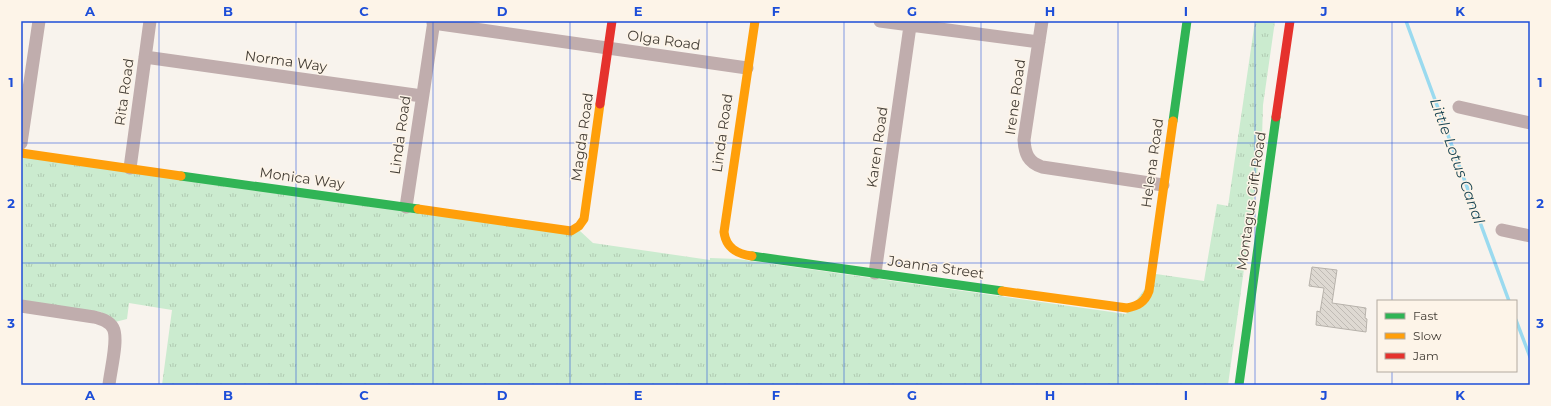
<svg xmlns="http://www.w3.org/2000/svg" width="1551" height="406" viewBox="0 0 1551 406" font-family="Montserrat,sans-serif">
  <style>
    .grass { fill: url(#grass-tufts) }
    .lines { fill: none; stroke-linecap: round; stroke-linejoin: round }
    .stream { stroke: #9adaef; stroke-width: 3.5 }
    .building { fill: url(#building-back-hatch); stroke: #b7b2ab }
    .street { stroke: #c0adad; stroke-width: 13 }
    .fast { stroke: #30b455; stroke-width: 9 }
    .slow { stroke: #ff9f0a; stroke-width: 9 }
    .jam { stroke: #e5322d; stroke-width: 9 }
    .grid { fill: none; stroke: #1d4ed8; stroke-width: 1; stroke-opacity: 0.55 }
    .labels { text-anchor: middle; stroke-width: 3; stroke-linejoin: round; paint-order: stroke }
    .street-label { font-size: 14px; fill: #423c34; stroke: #fdf4e8 }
    .water-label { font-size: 15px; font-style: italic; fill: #1e4856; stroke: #fdf4e8 }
    .neatline { fill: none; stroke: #1d4ed8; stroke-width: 1.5 }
    .grid-label { font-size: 13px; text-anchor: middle; font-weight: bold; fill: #1d4ed8 }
  </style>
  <defs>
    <pattern id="grass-tufts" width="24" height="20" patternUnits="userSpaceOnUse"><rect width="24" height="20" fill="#cbebcf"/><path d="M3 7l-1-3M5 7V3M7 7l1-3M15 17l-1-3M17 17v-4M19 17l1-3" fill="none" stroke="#b0cab2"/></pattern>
    <pattern id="building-back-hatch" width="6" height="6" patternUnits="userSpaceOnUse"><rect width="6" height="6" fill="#ded9d2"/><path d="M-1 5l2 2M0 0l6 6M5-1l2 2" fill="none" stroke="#c0bbb5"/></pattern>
  </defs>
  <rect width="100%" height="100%" fill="#f8f3ed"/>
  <path class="grass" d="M1255 21H1275L1263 105 1262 138 1228 385H162L172 310 129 303 127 319 115 322 101 312 21 301V157L580 231 593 243 710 260V258L738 259 1126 314 1156 274 1204 281 1217 204 1228 206Z"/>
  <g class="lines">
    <path class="stream" d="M1406 21 1509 301
      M1516 320 1530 357"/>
  </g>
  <path class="building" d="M1312 267 1337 270 1332 303 1366 308 1365 318 1367 319 1366 332 1316 325 1317 311 1320 312 1324 288 1309 286Z"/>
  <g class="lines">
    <path class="street" d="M880 21 1039 42
      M1042 21 1024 140C1025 154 1028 162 1042 167L1163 185
      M433 23 747 68
      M145 57 422 96
      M1459 107 1530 123
      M21 143 39 21
      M130 168 150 21
      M406 207 434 21
      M1502 230 1530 236
      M875 273 910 26
      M21 306 94 317C102 319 109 321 113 328 119 339 110 372 109 385"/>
    <path class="fast" d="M1173 121 1187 21
      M181 176 418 209
      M752 256 1002 291
      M1239 385 1276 117"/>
    <path class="slow" d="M21 153 181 176
      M418 209 571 231 579 226 584 219 600 104
      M752 256C737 254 726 248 724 232L755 21
      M1002 291 1127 308C1138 306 1145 302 1149 291L1173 121"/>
    <path class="jam" d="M600 104 612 21
      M1276 117 1290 21"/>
  </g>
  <path class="grid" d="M159 21V385M296 21V385M433 21V385M570 21V385M707 21V385M844 21V385M981 21V385M1118 21V385M1255 21V385M1392 21V301M21 143H1530M21 263H1530M1392 371V385"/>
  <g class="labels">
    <g class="street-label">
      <text transform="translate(664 40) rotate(8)" y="5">Olga Road</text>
      <text transform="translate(286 61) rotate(8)" y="5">Norma Way</text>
      <text transform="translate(124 92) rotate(-82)" y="5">Rita Road</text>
      <text transform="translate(1015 97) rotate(-82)" y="5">Irene Road</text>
      <text transform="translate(722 133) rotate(-82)" y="5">Linda Road</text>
      <text transform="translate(400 135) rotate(-82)" y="5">Linda Road</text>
      <text transform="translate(582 137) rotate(-82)" y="5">Magda Road</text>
      <text transform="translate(877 147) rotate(-82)" y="5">Karen Road</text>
      <text transform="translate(1152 163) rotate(-82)" y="5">Helena Road</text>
      <text transform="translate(302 178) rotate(8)" y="5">Monica Way</text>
      <text transform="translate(1251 201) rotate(-82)" y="5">Montagus Gift Road</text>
      <text transform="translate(936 267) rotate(8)" y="5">Joanna Street</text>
    </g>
    <g class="water-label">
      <text transform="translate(1457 161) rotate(70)" y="5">Little Lotus Canal</text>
    </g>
  </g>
  <rect width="1551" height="406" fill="none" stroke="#fdf4e8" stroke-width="44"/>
  <rect x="1377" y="300" width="140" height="72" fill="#fdf4e8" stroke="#b2aaa0"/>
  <rect x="1385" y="313" width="20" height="6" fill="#30b455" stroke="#b2aaa0"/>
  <text x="1413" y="320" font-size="12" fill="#423c34">Fast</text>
  <rect x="1385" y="333" width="20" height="6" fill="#ff9f0a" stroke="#b2aaa0"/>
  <text x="1413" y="340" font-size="12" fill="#423c34">Slow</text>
  <rect x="1385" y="353" width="20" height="6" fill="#e5322d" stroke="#b2aaa0"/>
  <text x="1413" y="360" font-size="12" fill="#423c34">Jam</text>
  <rect x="22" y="22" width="1507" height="362" class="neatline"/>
  <g class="grid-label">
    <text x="90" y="16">A</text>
    <text x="228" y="16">B</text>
    <text x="364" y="16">C</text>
    <text x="502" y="16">D</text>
    <text x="638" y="16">E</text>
    <text x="776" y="16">F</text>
    <text x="912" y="16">G</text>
    <text x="1050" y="16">H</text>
    <text x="1186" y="16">I</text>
    <text x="1324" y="16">J</text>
    <text x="1460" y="16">K</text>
    <text x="11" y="87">1</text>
    <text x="1540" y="87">1</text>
    <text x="11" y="208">2</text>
    <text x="1540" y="208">2</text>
    <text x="11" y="328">3</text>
    <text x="1540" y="328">3</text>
    <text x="90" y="400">A</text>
    <text x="228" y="400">B</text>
    <text x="364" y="400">C</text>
    <text x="502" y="400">D</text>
    <text x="638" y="400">E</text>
    <text x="776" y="400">F</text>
    <text x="912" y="400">G</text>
    <text x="1050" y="400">H</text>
    <text x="1186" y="400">I</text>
    <text x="1324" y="400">J</text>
    <text x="1460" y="400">K</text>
  </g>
</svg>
